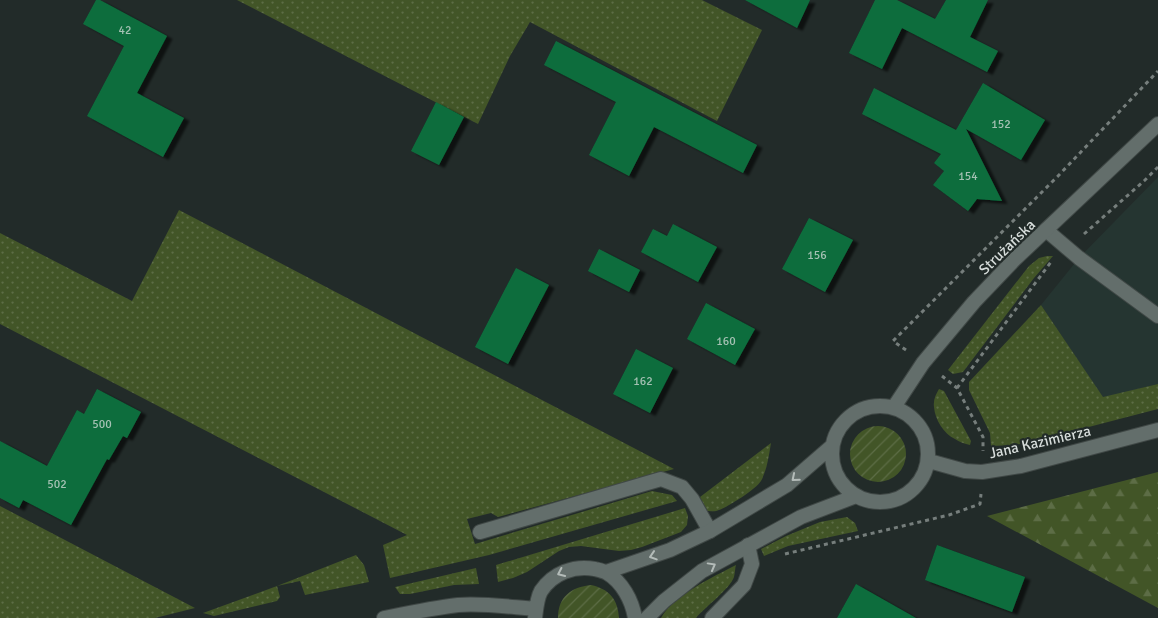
<svg xmlns="http://www.w3.org/2000/svg" width="1158" height="618" viewBox="0 0 1158 618" font-family="Signika,sans-serif">
  <style>
    .built { fill: #253531 }
    .grass { fill: url(#grass-dots) }
    .forest { fill: url(#forest-firs) }
    .garden { fill: url(#garden-furrows) }
    .building { fill: #0b6d3c; filter: url(#shadow) }
    .lines { fill: none; stroke-linecap: round; stroke-linejoin: round }
    .service-casing { stroke: #404846; stroke-width: 16 }
    .secondary-casing { stroke: #404846; stroke-width: 16 }
    .path { stroke: #767e7c; stroke-width: 3; stroke-dasharray: 4 4; stroke-linecap: butt }
    .service { stroke: #636e6b; stroke-width: 14 }
    .secondary { stroke: #636e6b; stroke-width: 14 }
    .oneway { stroke: #b4bcb9 }
    .labels { text-anchor: middle; stroke-width: 4.5; stroke-linejoin: round; paint-order: stroke }
    .number-label { font-size: 12px; fill: #a4c1b3 }
    .street-label { font-size: 15px; fill: #d7dddb; stroke: #222b29 }
  </style>
  <defs>
    <pattern id="grass-dots" width="8" height="8" patternUnits="userSpaceOnUse" patternTransform="scale(1.25)"><rect width="8" height="8" fill="#425527"/><path d="M2 2h.1M6 6h.1" fill="none" stroke="#5d6d46" stroke-width="1.8" stroke-linecap="round"/></pattern>
    <pattern id="forest-firs" width="22" height="20" patternUnits="userSpaceOnUse" patternTransform="scale(1.25)"><rect width="22" height="20" fill="#425527"/><path d="M5 1l3.5 6h-7zM16 11l3.5 6h-7z" fill="#5d6d46"/></pattern>
    <pattern id="garden-furrows" width="10" height="10" patternUnits="userSpaceOnUse" patternTransform="scale(1.25)"><rect width="10" height="10" fill="#425527"/><path d="M-1 1l2-2M0 10L10 0M9 11l2-2" fill="none" stroke="#5d6d46"/></pattern>
    <filter id="shadow"><feDropShadow dx="5.5" dy="3" stdDeviation="1" flood-color="#0009"/></filter>
  </defs>
  <rect width="100%" height="100%" fill="#222b29"/>
  <path class="built" d="M1158 177V384L1103 398 1041 305 1079 258Z"/>
  <path class="grass" d="M237 0H702L762 30 717 121 530 22 510 56 478 124Z
    M179 210 674 469 498 517 491 513 467 519 475 544 652 491 672 495 677 501 489 555 390 578 383 545 407 535 0 324V233L132 301Z
    M1047 256H1053L1034 278 963 372 953 374 948 370 1029 266 1039 258Z
    M1041 305 1103 397 1158 384V409L1031 442 1014 445 991 446 990 433 969 390V382Z
    M939 389 944 391 971 441 970 445C965 444 959 442 955 439 944 434 935 420 934 407 933 400 936 394 939 389Z
    M771 443C769 455 767 470 761 481 756 489 728 507 719 510 715 512 712 511 707 511L700 497Z
    M0 506 195 608 155 618H0Z
    M685 508 688 516 687 525 681 532 642 547 631 550 619 551 581 546 569 547 559 551 527 572 513 578 498 582 496 565Z
    M847 517 855 523 858 531 788 546 764 556 761 549 786 536 820 522Z
    M356 555 364 565 369 582 305 595 300 581 277 586 280 597 277 601 214 616 203 613 277 586Z
    M736 565C735 568 735 573 734 577 730 589 705 607 696 618H661C674 595 713 577 736 565Z
    M476 568 479 584 454 585 410 594H400L395 587Z"/>
  <path class="forest" d="M1158 472V608L987 516Z"/>
  <path class="garden" d="M850 454a28 28 0 1 1 56 0a28 28 0 1 1-56 0Z
    M591 585C609 589 618 599 619 618H558C558 597 571 587 591 585Z"/>
  <path class="building" d="M96 0H100L167 36 137 93 184 118 163 157 87 116 124 46 83 24Z
    M745 0H810L797 28Z
    M875 0H897L935 19 946 0H988L970 37 998 51 987 72 902 28 882 69 849 53Z
    M556 41 757 145 743 173 654 127 629 176 589 155 616 102 544 65Z
    M983 83 1045 120 1021 160 966 129 1002 201 977 199 968 211 933 185 944 171 934 163 941 154 862 114 874 88 956 130Z
    M436 102 464 117 439 165 411 151Z
    M809 218 853 240 825 292 782 269Z
    M673 224 717 247 698 282 641 252 653 229 667 236Z
    M599 249 640 270 629 292 588 271Z
    M516 268 549 285 508 364 475 347Z
    M706 303 755 329 735 365 687 339Z
    M636 349 673 368 650 413 613 394Z
    M97 389 141 412 127 438 123 436 109 460 107 459 71 525 23 500 19 508 0 498V441L47 466 77 410 84 414Z
    M937 545 1025 577 1012 612 925 580Z
    M856 584 916 618H837Z"/>
  <g class="lines">
    <defs>
      <path id="service" d="M1046 230 1079 258 1158 316
        M480 532 661 479 682 487 692 499 710 531
        M712 618 744 585 752 564 748 545"/>
      <path id="secondary" d="M832 454a48 48 0 1 1 96 0a48 48 0 1 1-96 0Z
        M894 407 923 363 974 302 1014 260 1158 124
        M929 461 965 471 982 472 1021 466 1158 430
        M606 572 670 550 710 531 787 485 832 446
        M384 618C409 613 433 608 458 605 484 603 510 607 536 609
        M535 618C536 610 537 598 541 591 553 573 574 565 595 569 599 570 604 571 607 573 622 582 632 600 635 618
        M647 618 664 601 702 571 801 517 856 496"/>
    </defs>
    <use href="#service" class="service-casing"/>
    <use href="#secondary" class="secondary-casing"/>
    <path class="path" d="M1084 234 1144 181 1158 167
      M906 350 893 341 1058 176 1158 71
      M942 376 957 388 983 437V451
      M957 388 1051 262
      M785 554 949 515 980 504 981 494"/>
    <use href="#service" class="service"/>
    <use href="#secondary" class="secondary"/>
  </g>
  <defs><path id="oneway-chevron" d="M-2-3.5L2.5 0L-2 3.5" fill="none" stroke-width="1.6" stroke-linecap="round" stroke-linejoin="round" transform="scale(1.25)"/></defs>
  <g class="oneway">
    <use href="#oneway-chevron" transform="translate(795 478) rotate(140)"/>
    <use href="#oneway-chevron" transform="translate(653 556) rotate(162)"/>
    <use href="#oneway-chevron" transform="translate(712 566) rotate(-29)"/>
    <use href="#oneway-chevron" transform="translate(561 573) rotate(155)"/>
  </g>
  <g class="labels">
    <g class="number-label">
      <text x="125" y="34">42</text>
      <text x="1001" y="128">152</text>
      <text x="968" y="180">154</text>
      <text x="817" y="259">156</text>
      <text x="726" y="345">160</text>
      <text x="643" y="385">162</text>
      <text x="102" y="428">500</text>
      <text x="57" y="488">502</text>
    </g>
    <g class="street-label">
      <text transform="translate(1007 247) rotate(-44)" y="5">Strużańska</text>
      <text transform="translate(1040 442) rotate(-13)" y="5">Jana Kazimierza</text>
    </g>
  </g>
</svg>
